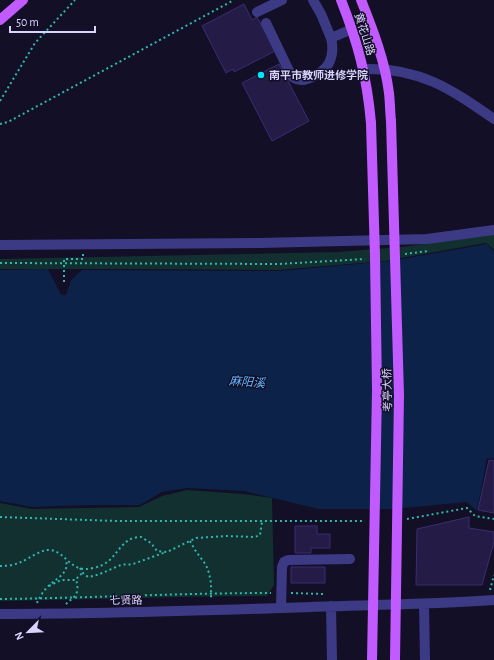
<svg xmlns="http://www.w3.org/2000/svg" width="494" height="660" viewBox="0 0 494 660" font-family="'Alegreya Sans','Noto Sans SC',sans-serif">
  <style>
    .green { fill: #12302f }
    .water { fill: #0c2248 }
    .pier { fill: #130f26 }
    .building { fill: #241b47; stroke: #3b2d73 }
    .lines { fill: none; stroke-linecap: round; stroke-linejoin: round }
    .path { stroke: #2fb8b0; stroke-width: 2; stroke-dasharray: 2 3; stroke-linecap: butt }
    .minor { stroke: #3d3a85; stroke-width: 10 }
    .major { stroke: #c25bff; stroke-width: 10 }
    .major-bridge { stroke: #c25bff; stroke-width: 10 }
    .poi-dot { fill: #00e5ff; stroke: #130f26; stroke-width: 1.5 }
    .labels { text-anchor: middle; stroke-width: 3; stroke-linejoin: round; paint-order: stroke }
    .street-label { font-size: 11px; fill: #d9d4ff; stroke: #130f26 }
    .poi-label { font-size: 11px; font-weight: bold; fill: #d9d4ff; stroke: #130f26; text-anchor: start }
    .water-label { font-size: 12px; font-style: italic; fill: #62b6ff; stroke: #130f26 }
  </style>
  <rect width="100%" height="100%" fill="#130f26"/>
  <path class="green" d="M494 234V250L486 243 385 261 278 270 129 269H0V259L338 252 402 247Z
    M187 490 243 494 272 498 274 585 267 596C178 596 89 600 0 601V503L32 509 139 507 162 496Z"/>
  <path class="water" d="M487 244 494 252V459L487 458 477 511 467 502 393 509H319L244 491 187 488 162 492 140 505H91L32 507 0 501V270L48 269 61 294 65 295 71 280 82 270 279 271 390 261Z"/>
  <path class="pier" d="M48 269H50L62 292 64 293 69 279 79 269H82L71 280 66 295 61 294Z"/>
  <path class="building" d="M244 4 252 20 257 17 275 51 234 72 233 69 226 73 202 26Z
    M279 64 309 121 272 141 242 83Z
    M489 460 494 461V513L478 510Z
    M469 517V528L494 532V542L482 585H416L417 529Z
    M295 526H317V534H330V548H311V553H295Z
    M291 567H325V583H291Z"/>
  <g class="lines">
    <path class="path" d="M0 101 35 43 75 0
      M0 124 8 122 234 0
      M405 254 428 251
      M0 263 279 264 365 259
      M64 282V259H83V254
      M0 517 117 521H365
      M407 519 467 508 475 516 494 519
      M190 541 195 550 206 565 209 573 211 583V600
      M0 566C7 566 15 565 21 562 29 559 41 549 50 550 67 552 70 574 93 568 114 564 115 549 129 540 132 538 137 537 141 537L151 543 157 551 167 552 196 538 227 536 255 537 260 535 262 522
      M80 568 83 573 88 577C101 575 110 569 121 565 125 564 129 565 133 564 144 560 155 556 166 552
      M49 586 61 580H75
      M490 590 494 575
      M291 593 323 594V597
      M0 599C90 598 180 593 271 593
      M37 603C40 596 45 588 52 583 60 576 69 572 66 560
      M66 604C70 600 77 596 77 591 79 581 72 580 83 573"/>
    <path class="minor" d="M313 0 321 14 331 38 352 29
      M257 12 282 0
      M266 23 290 73C291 75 292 77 294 78 304 85 324 72 329 63 333 55 333 46 331 38
      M364 69C419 67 451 89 494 119
      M0 245 260 243 427 239 494 230
      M424 604 425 660
      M331 606 332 660
      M281 608 282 567 284 562 288 560 350 559
      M0 614C94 614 188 611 282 608 353 605 423 605 494 600"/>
    <path class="major" d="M341 0C358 43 367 77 371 123
      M361 0C373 30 385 61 389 93 390 102 390 111 391 121
      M0 20 23 0"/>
    <path class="major-bridge" d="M391 121 399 395 395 660
      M371 123 375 256 377 390 372 660"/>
  </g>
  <circle class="poi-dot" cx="261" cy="75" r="4"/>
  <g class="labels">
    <g class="street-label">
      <text transform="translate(365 34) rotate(72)" y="4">黄花山路</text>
      <text transform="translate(387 390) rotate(-91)" y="4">考亭大桥</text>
      <text transform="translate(126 600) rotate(-1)" y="4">七贤路</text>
    </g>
    <g class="poi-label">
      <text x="269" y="79">南平市教师进修学院</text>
    </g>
    <g class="water-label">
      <text transform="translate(247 382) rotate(4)" y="4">麻阳溪</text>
    </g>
  </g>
  <g transform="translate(28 632) rotate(246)" stroke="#130f26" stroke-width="3" paint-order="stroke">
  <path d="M0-3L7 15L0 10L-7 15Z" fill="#d9d4ff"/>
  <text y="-6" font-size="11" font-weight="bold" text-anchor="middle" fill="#d9d4ff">N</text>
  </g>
  <path d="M10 26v6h85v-6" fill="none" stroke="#d9d4ff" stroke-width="2"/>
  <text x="16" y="26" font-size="12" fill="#d9d4ff" stroke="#130f26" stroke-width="3" paint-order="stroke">50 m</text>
</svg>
